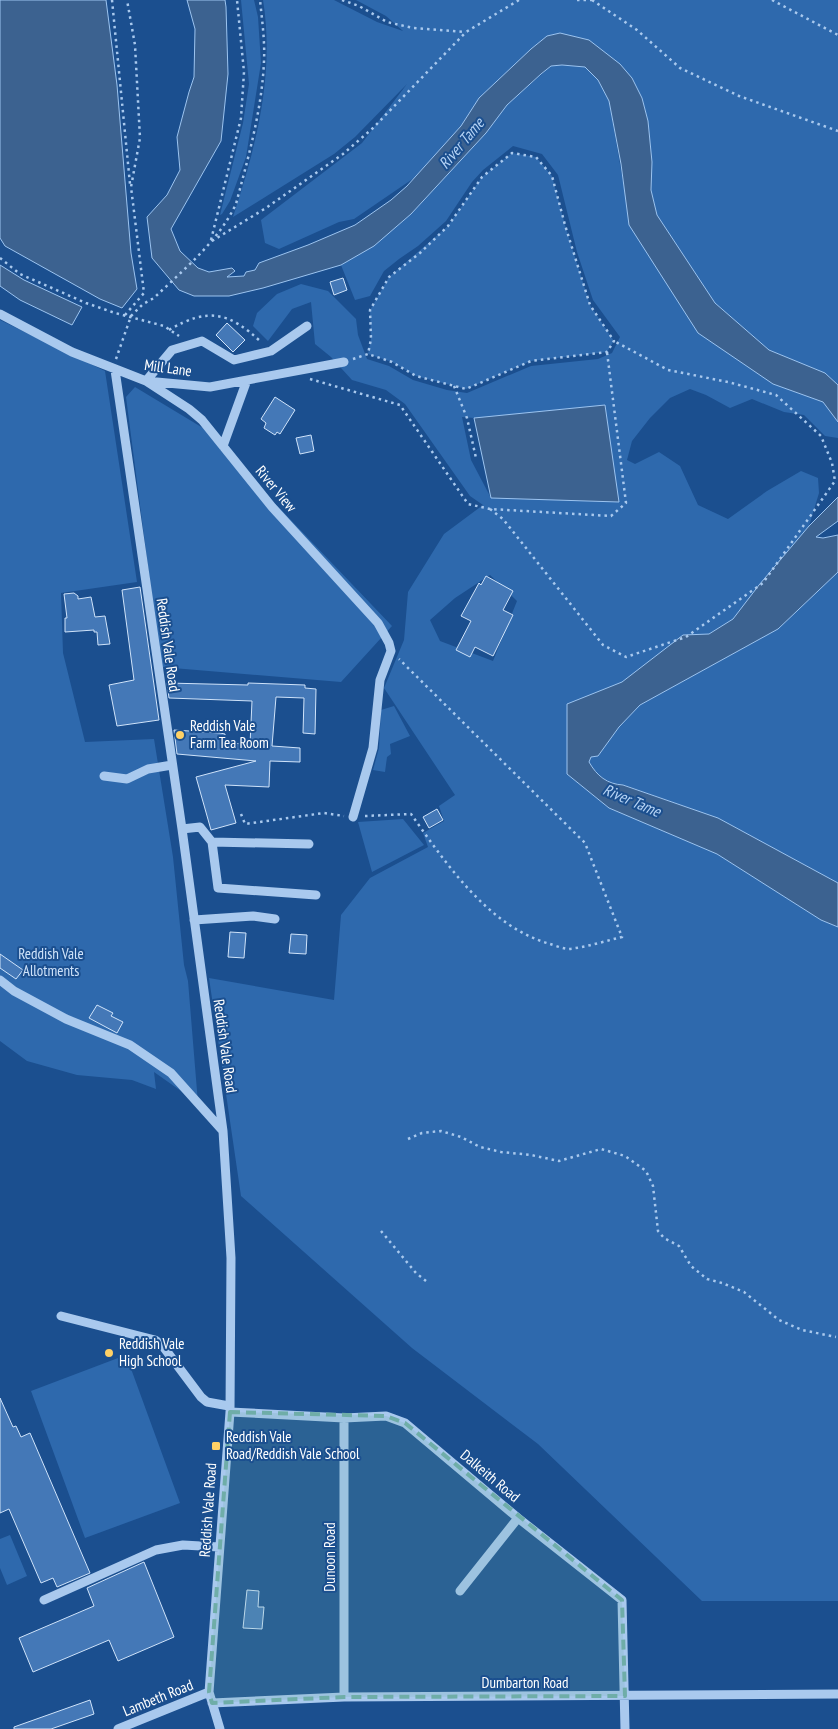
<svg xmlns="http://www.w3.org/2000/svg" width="838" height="1729" viewBox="0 0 838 1729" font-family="'PT Sans Narrow',sans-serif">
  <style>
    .green { fill: #2e69ad; fill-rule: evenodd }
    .water { fill: #3c6290; stroke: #9cc4f0 }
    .building { fill: #4478b7; stroke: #cfe3fa }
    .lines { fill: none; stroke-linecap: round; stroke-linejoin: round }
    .path { stroke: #a9c9ee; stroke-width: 2.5; stroke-dasharray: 2.5 4; stroke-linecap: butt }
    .minor { stroke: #a9c9ee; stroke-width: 9 }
    .marked { fill: #6fada8; fill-opacity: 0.2; stroke: #6fada8; stroke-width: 4; stroke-dasharray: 10 6; stroke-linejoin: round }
    .poi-dot { fill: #ffd166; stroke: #1b4f8f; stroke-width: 2 }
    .labels { text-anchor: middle; stroke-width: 4; stroke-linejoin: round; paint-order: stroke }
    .street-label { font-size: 15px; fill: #fff; stroke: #1b4f8f }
    .poi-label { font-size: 15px; fill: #fff; stroke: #1b4f8f; text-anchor: start }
    .park-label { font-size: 15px; fill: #cfe3fa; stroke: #1b4f8f }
    .water-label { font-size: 16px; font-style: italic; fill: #b5d3f5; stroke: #1b4f8f }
  </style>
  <rect width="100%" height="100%" fill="#1b4f8f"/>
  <path class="green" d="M241 0H254L258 17 261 63 246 157 230 201 222 214 220 215 243 123 249 84Z
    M263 0H334L377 22 403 31 386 16 356 0H838V385L825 373 769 350 715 303 657 215 651 190 652 162 648 121 642 98 632 78 560 33 547 36 531 49 479 98 461 126 414 178 354 219 339 222 279 249 265 243 261 220 362 143 407 84 355 137 334 154 233 217C256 147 275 74 263 0Z
    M562 65 585 67 598 80 609 101 625 193 773 384 823 402 838 422V438L825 436 804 415 784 412 752 399 730 408 706 395 690 389 670 398 650 418 632 441 627 460 635 464 659 452 680 466 698 505 728 519 767 491 801 471 818 478 819 493 809 526 733 619 709 634 622 682 568 704 567 774 609 808 717 854 821 920 838 927V1601H702L538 1444 412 1348 241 1196 209 978 334 1000 341 915 370 878 428 847 423 833 444 821 439 806 455 795 384 688 404 640 408 592 444 534 483 505 470 496 405 404 386 390 352 380 331 357 315 344 311 302 292 309 268 341 253 326 257 313 277 294 301 284 328 291 356 319 358 335 367 359 389 366 413 380 447 390 467 393 531 366 598 359 612 353 620 337 593 300 577 252 558 175 542 154 513 146 483 170 472 182 446 221 418 246 399 259 384 271 370 296 355 300 341 265 374 245 411 214 486 133 507 105 551 66ZM462 417 474 418 491 498 471 460ZM490 575 517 601 493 661 440 641 430 620 455 598Z
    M512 153 536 157 552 176 565 225 590 305 614 341 607 352 531 361 466 389 416 376 392 362 368 354 371 339 370 310 389 277 448 226 482 177Z
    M0 320 105 371 137 582 61 593 63 653 85 742 154 739 173 857 184 965 188 981 198 1103 154 1072 156 1089 132 1080 77 1075 27 1061 0 1041Z
    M135 387 203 428 392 626 341 682 161 667 126 397Z
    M838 572V883L718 818 624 785C607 784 597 775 589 762L591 757 598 756 619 727 640 705 778 629Z
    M394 706 410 736 390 744 391 754 387 757 385 772 373 770 379 748 381 710Z
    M403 819 424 845 372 872 358 822Z
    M126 1355 180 1503 85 1538 31 1391Z
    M10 1535 27 1576 7 1585 0 1568V1539Z"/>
  <path class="water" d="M0 0H106L117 85 131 253 137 289 122 308 100 299 5 246 0 238Z
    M187 0H225L226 7 228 74 221 141 171 229 180 251 198 268 209 272 232 268 235 271 227 277 244 276 246 272 255 270 259 263 308 245 355 225 391 200 407 186 461 126 479 98 531 49 547 36 560 33 589 40 620 64 632 78 642 98 648 121 652 162 651 190 657 215 715 303 769 350 825 373 838 385V422L823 402 773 384 698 333 629 225 621 164 609 101 598 80 585 67 562 65 551 66 541 74 507 105 486 133 411 214 374 246 341 265 263 288 229 296H194L179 290 152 258 147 217 167 195 180 170 177 137 189 92 194 77 195 29Z
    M0 265 24 280 82 307 72 325 20 300 0 286Z
    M605 405 619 502 491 498 474 418Z
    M838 497V521L816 537 823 538 838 535V572L778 629 640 705 619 727 598 756 591 757 589 762C597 776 607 784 623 785L718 818 838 883V927L821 920 717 854 609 808 567 774V704L622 682 683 635 709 634 733 619 759 585 809 526Z"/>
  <path class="building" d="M343 278 347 290 334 295 330 282Z
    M227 323 245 340 233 352 216 335Z
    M275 397 295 410 280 434 277 432 275 435 264 428 266 423 261 419Z
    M311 435 314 451 300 454 296 438Z
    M486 576 513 591 503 610 513 615 493 656 475 647 470 657 456 650 471 621 461 616 479 583 481 585Z
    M140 587 159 720 117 726 109 685 134 680 122 590Z
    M74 593 78 596V599L91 597 95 617 105 616 110 644 98 645 97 632H94V630L65 632V618H67L64 594Z
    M167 683 248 685V683L305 685V688L316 689 315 734 303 733 304 698 276 697 272 746 300 748V762L270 761 269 787 225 785 236 823 211 830 196 777 256 761 177 754 174 730 220 733 225 734V742L250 745 252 701 169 698Z
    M437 809 443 820 429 828 423 817Z
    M230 932 246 933 244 958 228 957Z
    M291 934 307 935 306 954 289 953Z
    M0 954 23 970 16 979 0 968Z
    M97 1005 113 1013 111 1016 123 1022 117 1033 89 1018Z
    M0 1398 13 1427 16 1426 21 1437 30 1433 90 1573 57 1587 53 1578 41 1583 9 1509 0 1513Z
    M144 1562 174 1637 118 1661 109 1640 33 1672 19 1638 94 1606 87 1588Z
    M247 1590 259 1591 258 1607H264L262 1629 243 1628Z
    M90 1700 94 1714 51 1729H14V1727Z"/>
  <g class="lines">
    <path class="path" d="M112 0 130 184
      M342 0 359 6 387 22 413 28 466 32
      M577 0H592
      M592 0 637 30 680 68 739 96 838 131
      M772 0 838 35
      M211 240 241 118 244 72 237 0
      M212 241 266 208 343 154 373 128 466 32 519 0
      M0 258 20 274 86 303 115 313 164 326 179 336
      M125 315 144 293 131 187 140 138 135 45 127 0
      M169 330C208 307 229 312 261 342
      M116 359 131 316 143 304 154 298C184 269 218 242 236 204 248 158 262 110 264 61 265 41 262 20 260 0
      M353 359 368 354 371 339 370 310 389 277 420 253 448 226 482 177 512 153 536 157 552 176 565 225 590 305 614 341 607 352 531 361 466 389 416 376 392 362 368 354
      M310 379 400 405 468 504 490 509 611 516 626 503 607 352
      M454 386 467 418 476 458
      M490 509 503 519 603 645 626 657 686 637 763 583 835 481 832 463 821 436 776 395 728 382 668 370 614 341
      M241 814 245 824 324 813 344 816
      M365 816 411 814C445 862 487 925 547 943 554 945 563 949 569 949 587 947 605 941 622 937L585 843 399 659
      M408 1139 422 1133 441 1131 461 1137 480 1147 501 1152 531 1155 559 1161 601 1149 625 1156 646 1171 653 1186 658 1231 664 1238 679 1246 691 1266 707 1279 722 1283 744 1292 779 1320 802 1330 836 1337
      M381 1231 416 1273 426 1281"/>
    <path class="minor" d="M0 314 72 352 146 381 210 387 344 362
      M307 326 271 351 234 360 202 341 172 350 146 381 189 409 202 420 272 507 378 623 389 643 391 651 380 680 373 748 353 817
      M115 370 182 829 223 1131 231 1258 230 1412 209 1692 220 1729
      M223 446 247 380
      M104 776 127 779 148 769 172 765
      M182 829 200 827 212 842 309 844
      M212 842 218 888 316 895
      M194 920 253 916 275 919
      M0 980 14 991 66 1019 130 1045 171 1073 223 1131
      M61 1316 155 1340 162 1345 201 1397 207 1402 229 1406
      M230 1412 344 1418 386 1416 405 1423 518 1518 622 1600 625 1729
      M460 1591 518 1518
      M44 1600 156 1550 183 1545 219 1547
      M344 1697V1418
      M212 1703 344 1697 838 1694
      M118 1729 209 1692"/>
  </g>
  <path class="marked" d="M230 1412 386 1416 405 1423 622 1600 625 1696 344 1697 212 1703 209 1692Z"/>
  <g class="poi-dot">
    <circle cx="180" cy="735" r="5"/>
    <circle cx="109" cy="1353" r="5"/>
    <rect x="211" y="1441" width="10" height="10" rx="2.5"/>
  </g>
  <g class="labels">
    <g class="street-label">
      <text transform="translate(168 368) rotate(8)" y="5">Mill Lane</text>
      <text transform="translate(276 489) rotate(50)" y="5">River View</text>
      <text transform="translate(168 645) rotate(82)" y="5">Reddish Vale Road</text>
      <text transform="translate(225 1046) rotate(82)" y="5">Reddish Vale Road</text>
      <text transform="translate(490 1476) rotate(40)" y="5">Dalkeith Road</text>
      <text transform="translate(208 1510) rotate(-86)" y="5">Reddish Vale Road</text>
      <text transform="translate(330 1557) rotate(-90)" y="5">Dunoon Road</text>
      <text x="525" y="1688">Dumbarton Road</text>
      <text transform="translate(158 1698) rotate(-22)" y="5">Lambeth Road</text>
    </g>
    <g class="poi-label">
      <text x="190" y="731">Reddish Vale<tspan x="190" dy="17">Farm Tea Room</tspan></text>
      <text x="119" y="1349">Reddish Vale<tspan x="119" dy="17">High School</tspan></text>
      <text x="226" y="1442">Reddish Vale<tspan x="226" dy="17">Road/Reddish Vale School</tspan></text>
    </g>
    <g class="park-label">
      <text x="51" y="959">Reddish Vale<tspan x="51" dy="17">Allotments</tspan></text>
    </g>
    <g class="water-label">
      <text transform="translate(461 143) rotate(-50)" y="6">River Tame</text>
      <text transform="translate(632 800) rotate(23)" y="6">River Tame</text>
    </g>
  </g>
</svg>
